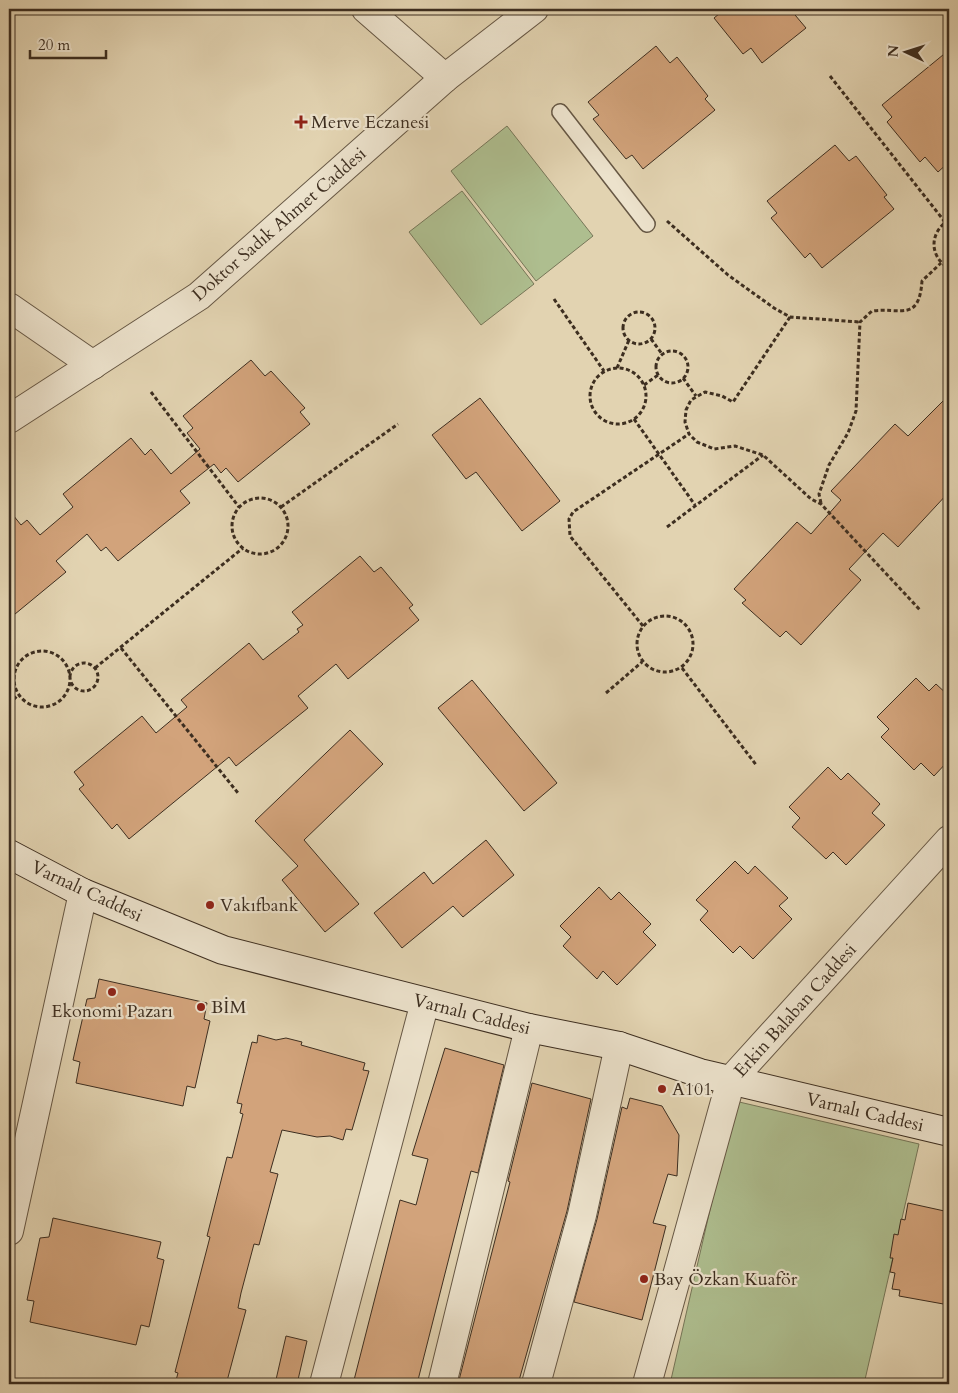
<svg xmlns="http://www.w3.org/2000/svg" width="958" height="1393" viewBox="0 0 958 1393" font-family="Cardo,serif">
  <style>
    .green { fill: #aebe8f; stroke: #767658 }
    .building { fill: #d2a37b; stroke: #3d2e20 }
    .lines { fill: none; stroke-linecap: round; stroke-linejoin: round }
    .service-casing { stroke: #665744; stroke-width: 18 }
    .minor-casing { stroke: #665744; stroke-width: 30 }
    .tertiary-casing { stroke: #665744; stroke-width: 30 }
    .secondary-casing { stroke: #3d2e20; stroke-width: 30 }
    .path { stroke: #3d2e20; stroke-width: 3; stroke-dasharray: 4 2.5; stroke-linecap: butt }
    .service { stroke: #ece2cc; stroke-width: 15 }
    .minor { stroke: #ece2cc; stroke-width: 28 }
    .tertiary { stroke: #ece2cc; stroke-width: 28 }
    .secondary { stroke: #ece2cc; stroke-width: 28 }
    .poi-dot { fill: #8f2418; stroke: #ece2cc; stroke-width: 2 }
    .labels { text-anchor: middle; stroke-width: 4.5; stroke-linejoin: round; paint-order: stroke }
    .poi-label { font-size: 18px; fill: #3d2e20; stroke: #ece2cc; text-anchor: start }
    .street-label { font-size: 18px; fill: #3d2e20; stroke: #ece2cc }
  </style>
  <rect width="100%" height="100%" fill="#e2d3b1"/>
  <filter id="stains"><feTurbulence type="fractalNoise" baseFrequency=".004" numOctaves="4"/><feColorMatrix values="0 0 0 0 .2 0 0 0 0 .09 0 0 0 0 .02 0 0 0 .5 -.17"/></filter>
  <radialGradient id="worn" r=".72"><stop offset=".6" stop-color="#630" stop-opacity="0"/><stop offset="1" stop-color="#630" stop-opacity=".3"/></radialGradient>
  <path class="green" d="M507 126 593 236 536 281 451 171Z
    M462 191 534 284 481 325 409 232Z
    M735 1101 919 1144 864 1384H670Z"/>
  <path class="building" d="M725 9H790L806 28 762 63 751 48 743 54 714 18Z
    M656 46 670 63 677 57 708 96 705 99 715 110 643 169 632 155 626 159 593 119 599 115 588 102Z
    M949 50V162L938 172 925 157 920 162 887 122 892 117 882 105Z
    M835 145 849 161 856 156 887 195 884 197 894 209 822 268 810 253 805 258 771 218 777 213 767 201Z
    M251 360 265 376 271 371 305 408 300 412 310 424 238 482 226 468 221 473 214 464 180 491 190 503 118 561 106 547 101 551 87 534 56 561 66 572 9 619V510L21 525 27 520 40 535 73 507 63 494 131 438 145 455 151 449 171 474 200 449 187 433 193 428 183 416Z
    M949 395V492L898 547 883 533 849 569 861 580 801 645 786 631 780 637 742 603 746 600 734 589 797 522 811 534 841 500 831 491 895 424 908 436Z
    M480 398 560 501 522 531 476 472 466 479 432 435Z
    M360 556 374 572 381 567 413 605 409 608 419 620 348 679 336 664 298 696 308 708 236 766 229 757 129 839 117 824 112 829 79 789 84 785 74 772 142 716 156 733 187 707 181 700 249 643 263 660 299 632 297 629 303 625 292 612Z
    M916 678 929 691 936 684 949 696V760L934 776 921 763 914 770 881 737 889 729 877 717Z
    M472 680 557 783 524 811 438 708Z
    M350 730 383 764 304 840 359 904 325 932 282 880 298 866 255 821Z
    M828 767 841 780 848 773 880 804 872 813 885 825 846 865 833 852 826 859 792 827 800 818 789 807Z
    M486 840 514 875 463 917 453 906 402 948 374 913 424 872 433 884Z
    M735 861 748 874 755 866 788 898 779 906 792 919 753 959 740 946 733 953 700 920 708 911 696 900Z
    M599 887 611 900 619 892 651 924 643 932 656 945 617 985 603 971 597 979 563 946 571 937 560 926Z
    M99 979 207 1003 204 1019 210 1021 195 1088 187 1086 183 1106 76 1083 80 1062 73 1060 87 999 95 998Z
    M258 1035 276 1040 286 1038 302 1042 301 1045 365 1063 363 1070 369 1071 352 1130 346 1129 343 1140 330 1136 317 1137 282 1130 270 1172 278 1174 259 1245 254 1244 241 1293 238 1308 246 1310 227 1381 222 1379 221 1384H175L178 1373 175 1372 210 1237 207 1236 227 1157 232 1158 243 1114 240 1113 242 1104 237 1103 252 1042 257 1043Z
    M445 1048 504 1065 478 1173 471 1171 417 1384H353L400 1200 416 1205 428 1159 412 1155Z
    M532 1083 591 1099 567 1211 518 1384H458L510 1182 508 1181Z
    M630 1098 662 1106 679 1135 677 1176 668 1174 653 1223 666 1226 642 1320 574 1302 597 1219 622 1107 627 1109Z
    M908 1203 949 1212V1305L899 1296 900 1290 892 1289 895 1273 890 1272 893 1258H890L894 1234 898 1235 901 1219 905 1220Z
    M53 1218 161 1242 157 1258 164 1260 149 1327 141 1325 136 1345 30 1322 34 1301 27 1300 40 1238 49 1237Z
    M286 1336 307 1341 297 1384H275Z"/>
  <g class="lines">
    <defs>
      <path id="service" d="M560 112 647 224"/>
      <path id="minor" d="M366 9 445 78
        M9 307 93 365
        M9 1231 83 893
        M324 1384 425 1002
        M442 1384 529 1028
        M536 1384 582 1215 619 1046"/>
      <path id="tertiary" d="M9 419 199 296 445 78 534 9
        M647 1384 731 1080 949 840"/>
      <path id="secondary" d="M9 854 83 893 223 950 529 1028 619 1046 700 1073 949 1132"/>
    </defs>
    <use href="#service" class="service-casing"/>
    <use href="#minor" class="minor-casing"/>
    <use href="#tertiary" class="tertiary-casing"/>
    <use href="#secondary" class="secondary-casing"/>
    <path class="path" d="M830 76 945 222
      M949 220C929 232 929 257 949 268
      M667 221 728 275 774 308 790 317 860 322
      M554 299 604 371
      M623 328a16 16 0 1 1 32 0a16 16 0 1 1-32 0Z
      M790 317 733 402 722 396 705 392 691 400 686 410 685 422 689 434 697 442 714 449 735 446 763 455 811 499 821 504 920 610
      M651 339 662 354
      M656 367a16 16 0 1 1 32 0a16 16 0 1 1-32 0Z
      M617 368 629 340
      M590 396a28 28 0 1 1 56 0a28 28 0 1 1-56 0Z
      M683 378 696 396
      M644 385 658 375
      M151 392 239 507
      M634 419 695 505
      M232 526a28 28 0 1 1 56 0a28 28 0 1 1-56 0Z
      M821 503 819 494 829 465 848 433 856 411 860 322 872 311C900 307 919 323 922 281L941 263
      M281 507 398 424
      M667 527 763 455
      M637 644a28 28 0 1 1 56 0a28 28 0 1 1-56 0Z
      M643 626 570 536 569 519 573 512 689 434
      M121 648 238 793
      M14 679a28 28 0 1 1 56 0a28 28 0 1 1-56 0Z
      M70 677a14 14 0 1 1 28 0a14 14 0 1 1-28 0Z
      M95 668 243 548
      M682 668 757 766
      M606 693 642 662
      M9 704 18 695"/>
    <use href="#service" class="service"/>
    <use href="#minor" class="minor"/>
    <use href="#tertiary" class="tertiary"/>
    <use href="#secondary" class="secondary"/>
  </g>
  <g class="poi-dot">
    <path d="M298.5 114.5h5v5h5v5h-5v5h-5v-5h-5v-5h5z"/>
    <circle cx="210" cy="905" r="5"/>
    <circle cx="112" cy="992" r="5"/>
    <circle cx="201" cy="1007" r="5"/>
    <circle cx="662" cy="1089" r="5"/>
    <circle cx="644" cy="1279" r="5"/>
  </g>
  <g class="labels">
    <g class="poi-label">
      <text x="311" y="128">Merve Eczanesi</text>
      <text x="220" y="911">Vakıfbank</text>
      <text x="211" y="1013">BİM</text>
      <text x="112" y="1017" text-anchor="middle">Ekonomi Pazarı</text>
      <text x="672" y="1095">A101</text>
      <text x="654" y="1285">Bay Özkan Kuaför</text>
    </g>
    <g class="street-label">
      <text transform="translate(279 224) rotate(-41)" y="6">Doktor Sadık Ahmet Caddesi</text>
      <text transform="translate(87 891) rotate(25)" y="6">Varnalı Caddesi</text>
      <text transform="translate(795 1010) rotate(-48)" y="6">Erkin Balaban Caddesi</text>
      <text transform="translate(472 1014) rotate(14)" y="6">Varnalı Caddesi</text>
      <text transform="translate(865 1112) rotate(13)" y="6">Varnalı Caddesi</text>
    </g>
  </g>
  <rect width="958" height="1393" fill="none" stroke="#e2d3b1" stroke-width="30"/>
  <rect x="10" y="10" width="938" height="1373" fill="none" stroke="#3d2e20" stroke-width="2.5"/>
  <rect x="15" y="15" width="928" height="1363" fill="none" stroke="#3d2e20"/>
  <g transform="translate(906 52) rotate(274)" stroke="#ece2cc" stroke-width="4" paint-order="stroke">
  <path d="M0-4L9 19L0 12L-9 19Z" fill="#3d2e20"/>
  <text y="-8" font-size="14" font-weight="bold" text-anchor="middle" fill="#3d2e20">N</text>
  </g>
  <path d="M30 50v8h76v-8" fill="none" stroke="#3d2e20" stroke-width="2.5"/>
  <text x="38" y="50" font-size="15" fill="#3d2e20" stroke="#ece2cc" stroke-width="4" paint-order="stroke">20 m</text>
  <rect width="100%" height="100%" filter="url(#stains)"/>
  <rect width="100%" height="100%" fill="url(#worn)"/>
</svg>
